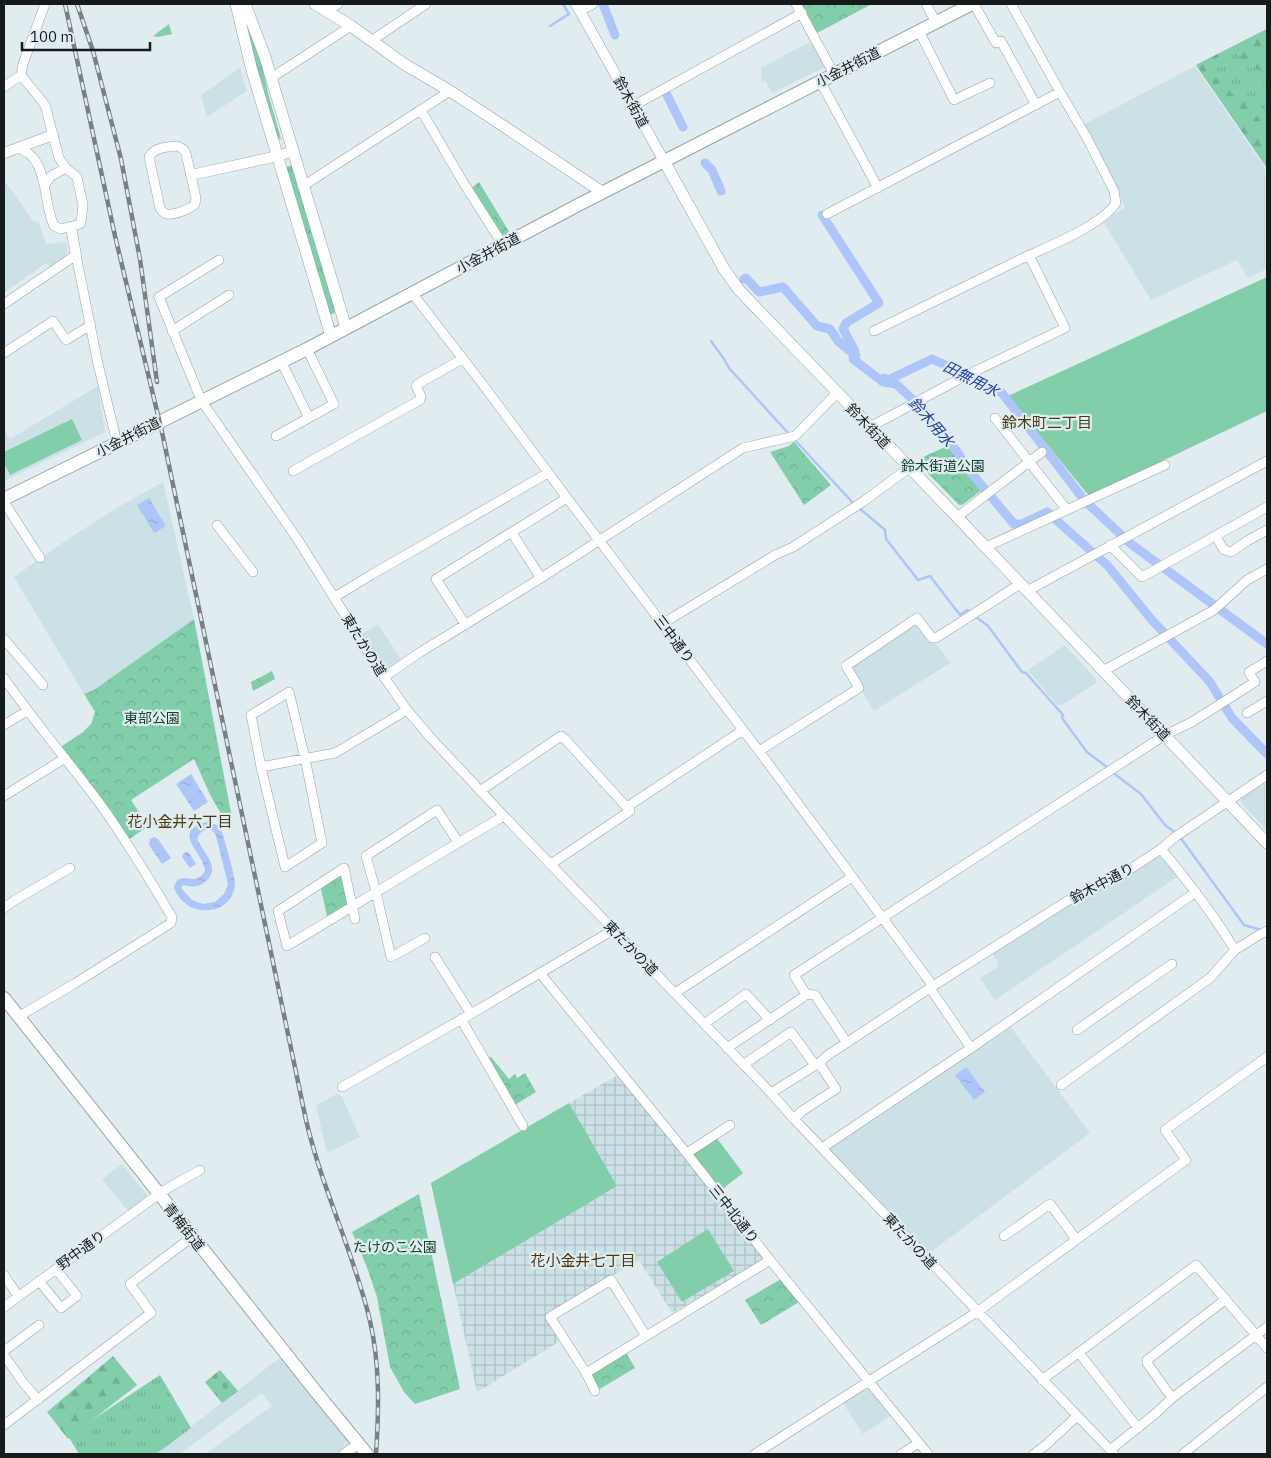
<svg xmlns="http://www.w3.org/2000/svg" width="1271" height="1458" viewBox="0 0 1271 1458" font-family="'IBM Plex Sans','Noto Sans JP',sans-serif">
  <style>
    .built { fill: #cbe1e6 }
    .industrial { fill: url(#industrial-grid) }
    .grass { fill: url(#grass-tufts) }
    .forest { fill: url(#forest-firs) }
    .cemetery { fill: url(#cemetery-stones) }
    .park { fill: url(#park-crowns) }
    .pitch { fill: #82ceab }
    .water { fill: url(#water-ripples); fill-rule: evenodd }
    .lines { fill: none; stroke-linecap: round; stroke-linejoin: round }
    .stream { stroke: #aec5f9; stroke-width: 2.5 }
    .canal { stroke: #aec5f9; stroke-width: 9 }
    .minor-casing { stroke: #98a4a7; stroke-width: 10 }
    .tertiary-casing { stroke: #98a4a7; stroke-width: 11 }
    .secondary-casing { stroke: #98a4a7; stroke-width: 12 }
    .primary-casing { stroke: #98a4a7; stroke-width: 14 }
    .minor { stroke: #fff; stroke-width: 9 }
    .tertiary { stroke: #fff; stroke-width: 10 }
    .secondary { stroke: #fff; stroke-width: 11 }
    .primary { stroke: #fff; stroke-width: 12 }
    .rail-casing { stroke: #788083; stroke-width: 4.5 }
    .rail { stroke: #e0ecf0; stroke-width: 2.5; stroke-dasharray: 8; stroke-linecap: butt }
    .labels { text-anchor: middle; stroke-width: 4.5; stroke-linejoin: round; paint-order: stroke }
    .street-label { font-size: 14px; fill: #161a1b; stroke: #e0ecf0 }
    .park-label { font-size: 14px; fill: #0f422e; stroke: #e0ecf0 }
    .water-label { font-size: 15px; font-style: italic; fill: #2242a1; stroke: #e0ecf0 }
    .neighbourhood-label { font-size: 15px; fill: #493911; stroke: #e0ecf0 }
  </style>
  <defs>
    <pattern id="industrial-grid" width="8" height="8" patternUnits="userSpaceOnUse" patternTransform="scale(1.25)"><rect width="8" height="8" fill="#cbe1e6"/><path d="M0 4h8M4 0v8" fill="none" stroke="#aec0c5"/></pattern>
    <pattern id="grass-tufts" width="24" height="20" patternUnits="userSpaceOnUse" patternTransform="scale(1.25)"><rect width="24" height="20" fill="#82ceab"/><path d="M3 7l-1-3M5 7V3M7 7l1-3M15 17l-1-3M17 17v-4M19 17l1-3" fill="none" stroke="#70b093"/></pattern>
    <pattern id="forest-firs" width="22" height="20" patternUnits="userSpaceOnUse" patternTransform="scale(1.25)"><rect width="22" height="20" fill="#82ceab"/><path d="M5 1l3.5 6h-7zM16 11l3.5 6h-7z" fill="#70b093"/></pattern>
    <pattern id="cemetery-stones" width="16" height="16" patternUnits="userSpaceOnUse" patternTransform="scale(1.25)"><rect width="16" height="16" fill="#82ceab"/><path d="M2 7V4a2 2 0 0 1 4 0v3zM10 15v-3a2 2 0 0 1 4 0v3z" fill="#70b093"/></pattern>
    <pattern id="park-crowns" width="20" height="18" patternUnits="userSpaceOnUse" patternTransform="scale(1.25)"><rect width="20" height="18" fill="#82ceab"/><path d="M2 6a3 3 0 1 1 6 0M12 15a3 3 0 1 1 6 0" fill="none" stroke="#70b093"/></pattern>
    <pattern id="water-ripples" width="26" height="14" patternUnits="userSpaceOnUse" patternTransform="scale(1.25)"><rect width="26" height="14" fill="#aec5f9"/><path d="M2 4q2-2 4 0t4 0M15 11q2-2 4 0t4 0" fill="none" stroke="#95a9d5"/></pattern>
  </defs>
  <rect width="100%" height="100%" fill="#e0ecf0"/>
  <path class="built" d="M811 41 825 67 772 93 765 80 762 82 761 68Z
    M1195 66 1267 171V269L1248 278 1237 260 1151 300 1104 223 1112 215 1125 208 1117 187 1083 125Z
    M240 68 247 91 207 117 201 95Z
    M4 180 34 222H39L46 244 66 242 68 252 66 257 50 267 46 263 5 292 4 289Z
    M98 386 105 432 4 481V429L10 439Z
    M163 482 194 619 94 690 84 694 14 577 71 537 120 506Z
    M917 618 950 663 874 711 846 666Z
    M378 624 403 662 386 672 382 671 360 635Z
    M1065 645 1096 679V683L1062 705H1057L1028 670Z
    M1267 782V830L1241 803V798Z
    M1162 855 1180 875 995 1000 980 978 998 967V963L992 953H989L1078 899 1122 879Z
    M1006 1021 1090 1133 928 1254 829 1149V1147Z
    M337 1094 342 1097 360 1137 327 1153 316 1105Z
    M122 1164 147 1195 146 1196V1198L128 1211 102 1179Z
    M282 1356 351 1445 339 1454H205L272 1406 262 1393 182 1452 183 1454H156Z
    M868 1387 891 1416 863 1434 843 1403Z"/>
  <path class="industrial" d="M618 1075 769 1258 672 1313 639 1260 550 1313 565 1338 477 1392 431 1183Z"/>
  <path class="grass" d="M242 11 261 59 268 93 281 139 277 140 253 59Z
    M1267 29V168L1196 65Z
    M293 165 336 312 330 315 286 167Z
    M160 1375 191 1428 156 1454H79L68 1436Z"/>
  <path class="forest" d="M1267 29V40L1265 42 1264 50 1267 58V83L1262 82V75L1260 70C1243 67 1247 65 1237 54L1227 52 1211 61 1209 66 1217 79 1227 83 1229 90 1233 95 1236 94 1242 96 1267 129V168L1196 65Z
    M113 1356 137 1385 68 1439 47 1412Z"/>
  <path class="cemetery" d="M220 1370 238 1391 222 1403 205 1382Z"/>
  <path class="park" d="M802 4H872L817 33Z
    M169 24 172 34 158 37 153 36Z
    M479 182 511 235 502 240 471 188Z
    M794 442 831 485 804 505 770 452 789 446Z
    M947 446 982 490 962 505H959L919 464V459Z
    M194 619 232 818 226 820C211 801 204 780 194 759L131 800 148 826 124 843 56 750 83 732 91 724 95 712 84 694 94 690Z
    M272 671 275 679 253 691 251 682Z
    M344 868 353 907 328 921 320 884Z
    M491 1057 509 1079 515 1074 517 1078 525 1073 536 1092 515 1105 487 1059Z
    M419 1194 460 1389 415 1404 404 1392 390 1367 377 1297 368 1270 352 1232Z
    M781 1279 799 1302 761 1325 745 1300Z
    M623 1347 635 1368 598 1390 586 1369Z"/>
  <path class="pitch" d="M1267 277V411L1089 496 1008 396Z
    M72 419 82 440 10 475 4 463V452Z
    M569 1103 617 1186 453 1284 431 1183Z
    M716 1137 743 1173 720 1191 692 1153Z
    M708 1229 734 1271 682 1302 657 1262Z"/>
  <path class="water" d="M149 498 166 526 154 533 137 505Z
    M191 774 208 802 194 811 176 784Z
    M207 822 217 825 222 832C225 841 235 876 235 884 232 919 183 918 174 887 180 868 194 889 205 871 205 854 169 832 207 822ZM210 829 214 832 216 836 228 884 224 894 215 902 203 904 192 900 181 888 183 885C192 887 199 888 206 881 222 867 202 852 197 838L202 831Z
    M154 837 158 839 171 858 162 864 149 845 150 839Z
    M186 852 189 853 196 864 190 868 182 857 183 854Z
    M966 1067 985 1092 974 1100 955 1075Z"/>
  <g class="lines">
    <path class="stream" d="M550 26 569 14 563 4
      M711 341 724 359 729 368 789 434
      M793 438 854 504
      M858 507 885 530 886 539 918 580 930 576 960 615 967 610 988 626 1022 672 1026 673 1063 715 1062 718 1087 752 1108 768
      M1112 772 1141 794 1165 825 1176 833
      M1180 837 1244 925 1261 930"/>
    <path class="canal" d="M603 4 615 35
      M666 93 683 127
      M705 163 712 170 721 191
      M822 215 879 303 846 323 843 329 855 351 853 359 883 382 896 384 922 408 959 454 963 463 1014 524H1022L1047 512 1108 566 1151 619 1210 682 1232 718 1267 754
      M744 279 746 278 759 292 783 287 817 326 830 329 838 341 856 356
      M884 378 888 380 932 359 961 372 1002 393 1085 501 1131 544 1267 644"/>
    <defs>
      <path id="minor" d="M796 4 834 74
        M926 4 936 22
        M974 4 996 43 1001 41 1036 105
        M327 11 338 4
        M580 11 593 4
        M919 31 954 100 990 83
        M371 41 426 4
        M271 78 351 26
        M820 81 878 188
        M4 87 21 75 23 64 45 4
        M633 106 802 13
        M421 110 463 182 503 245
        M178 146 184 150 186 154 196 198 195 204C191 209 174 215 167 214 163 213 162 211 160 208L149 157C154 147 168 147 178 146Z
        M17 148C50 156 42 202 54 226L61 229 80 224 81 222 83 205 77 177 66 168 59 158 45 105 21 75
        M44 186 51 176 66 168
        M303 186 450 91
        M827 214 1060 92
        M219 260 159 297 201 400 298 540 384 677 407 710 430 737 504 816 771 1093 794 1119 1114 1454
        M412 293 484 386 567 498 759 751 933 986
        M4 304 76 255 98 364 117 443
        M172 331 229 295
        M874 331C921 308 968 285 1015 262 1043 248 1099 228 1116 203L1114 191 1087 138 1060 92 1011 4
        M4 353 53 321 66 340 91 325
        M281 361 309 418
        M995 418 1067 510
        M870 427 963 377 1065 328 1029 255
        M276 436 334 404 307 349
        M293 471 420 400 421 396 416 386 418 384 462 359
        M4 502 40 558
        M957 517 1042 452
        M217 525 253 572
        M512 533 541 578
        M1216 537 1224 550 1231 552 1247 541 1267 530
        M1110 545 1142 577 1267 507
        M986 547 1165 465
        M1027 591 1267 461
        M335 597 371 575 548 473
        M465 624 436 579 567 498
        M662 624 775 555 793 547 864 501 909 468
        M4 639 43 685
        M1103 671 1214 610 1247 580 1267 569
        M384 677 419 653 541 578 743 448 795 436 837 393
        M4 678C35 723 71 764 103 808 128 843 150 880 172 917L171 923 74 984 18 1017
        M289 692 305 758 322 843 285 867 261 767 251 715Z
        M1247 713 1267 701
        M4 725 27 711
        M759 751 859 688 846 666 917 618 932 638H936L1020 584
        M261 767 335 753 407 710
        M480 791 561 736 565 739 630 811 551 864
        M4 796 65 758
        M627 807 743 730
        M1161 849C1188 881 1213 914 1235 950
        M4 908 15 900 70 868
        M355 919 344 868 278 911 287 946C359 903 431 858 504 816
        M425 938 391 957 376 892 366 856 437 810 458 842
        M435 957 471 1014
        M540 973 689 1156 770 1260 928 1454
        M930 988 971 1048
        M675 993 852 877
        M806 994 815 995 847 1043
        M461 1019 523 1126
        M704 1024 746 994 770 1020
        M1077 1030 1172 964
        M727 1048 802 998 806 994 794 975 1165 735 1192 722 1255 682 1249 672 1267 661
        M743 1065 791 1032 815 1065
        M1061 1085 1210 978 1235 950 1259 935 1267 931
        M342 1087 471 1014 613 930
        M771 1093 819 1063 828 1055 933 986 1075 896 1121 875 1161 849 1175 837 1267 775
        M794 1119 802 1111 836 1089 819 1063
        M822 1148 971 1048 1196 892
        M687 1153 730 1125
        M1004 1236 1050 1204 1076 1239
        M4 1275 18 1296
        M39 1281 61 1308 77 1296 56 1269
        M4 1307 163 1191 200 1170
        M646 1336 611 1280 550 1317 586 1373 770 1260
        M4 1351 39 1325
        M1079 1353 1138 1428
        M4 1355 22 1381 38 1400
        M586 1373 595 1391
        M1042 1380 1196 1265 1267 1348
        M1172 1398 1147 1363V1360L1226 1299
        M4 1425 151 1313 130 1284 192 1237
        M1110 1450 1155 1414 1172 1398 1267 1327
        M344 1454 358 1444
        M755 1454 977 1312 1186 1160 1165 1130 1267 1057
        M901 1454 919 1443
        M1034 1454 1047 1444 1077 1416
        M1183 1454 1267 1387"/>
      <path id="tertiary" d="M576 4 664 161
        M4 153 53 135
        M191 175 278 156 293 151
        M71 227 76 255"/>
      <path id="secondary" d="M236 4 251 67 331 336
        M245 4 265 57 346 328
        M315 4 351 26 404 64 450 91 505 127 602 192
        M664 161 724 269 739 290 957 517 1267 843"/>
      <path id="primary" d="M4 499 307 349 580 204 972 4
        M4 998 317 1393 367 1454"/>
    </defs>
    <use href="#minor" class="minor-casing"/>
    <use href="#tertiary" class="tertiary-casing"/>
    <use href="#secondary" class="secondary-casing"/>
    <use href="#primary" class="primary-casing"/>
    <use href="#minor" class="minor"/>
    <use href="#tertiary" class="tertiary"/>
    <use href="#secondary" class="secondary"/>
    <use href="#primary" class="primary"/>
    <defs>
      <path id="rail" d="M65 4 115 236 162 432 306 1120C322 1189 354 1253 370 1321 380 1365 379 1409 376 1454
        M77 4 93 51 121 159 140 259 157 382"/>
    </defs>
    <use href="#rail" class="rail-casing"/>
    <use href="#rail" class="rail"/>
  </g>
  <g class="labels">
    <g class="street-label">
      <text transform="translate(848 67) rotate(-27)" y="5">小金井街道</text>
      <text transform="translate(631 102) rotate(61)" y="5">鈴木街道</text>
      <text transform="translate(488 253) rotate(-28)" y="5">小金井街道</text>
      <text transform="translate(868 426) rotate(46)" y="5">鈴木街道</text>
      <text transform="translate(128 437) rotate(-27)" y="5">小金井街道</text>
      <text transform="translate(674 639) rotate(53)" y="5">三中通り</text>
      <text transform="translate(364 645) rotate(58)" y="5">東たかの道</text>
      <text transform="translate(1148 718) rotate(46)" y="5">鈴木街道</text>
      <text transform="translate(1102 883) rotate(-28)" y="5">鈴木中通り</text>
      <text transform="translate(631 948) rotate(46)" y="5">東たかの道</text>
      <text transform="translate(734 1214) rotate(52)" y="5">三中北通り</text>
      <text transform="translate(184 1227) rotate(52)" y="5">青梅街道</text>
      <text transform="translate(910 1241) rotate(47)" y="5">東たかの道</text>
      <text transform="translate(81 1250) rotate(-36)" y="5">野中通り</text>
    </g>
    <g class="park-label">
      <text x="943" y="471">鈴木街道公園</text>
      <text x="152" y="723">東部公園</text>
      <text x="395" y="1252">たけのこ公園</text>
    </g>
    <g class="water-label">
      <text transform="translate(971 379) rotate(27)" y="5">田無用水</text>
      <text transform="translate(931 422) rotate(49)" y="5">鈴木用水</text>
    </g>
    <g class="neighbourhood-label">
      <text x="1047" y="428">鈴木町二丁目</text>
      <text x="180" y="827">花小金井六丁目</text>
      <text x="583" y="1266">花小金井七丁目</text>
    </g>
  </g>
  <rect width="1271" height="1458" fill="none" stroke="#161a1b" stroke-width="10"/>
  <path d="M22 42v8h128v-8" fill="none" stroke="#161a1b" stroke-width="2.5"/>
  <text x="30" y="42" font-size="15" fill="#161a1b" stroke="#e0ecf0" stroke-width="4" paint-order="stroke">100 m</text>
</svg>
